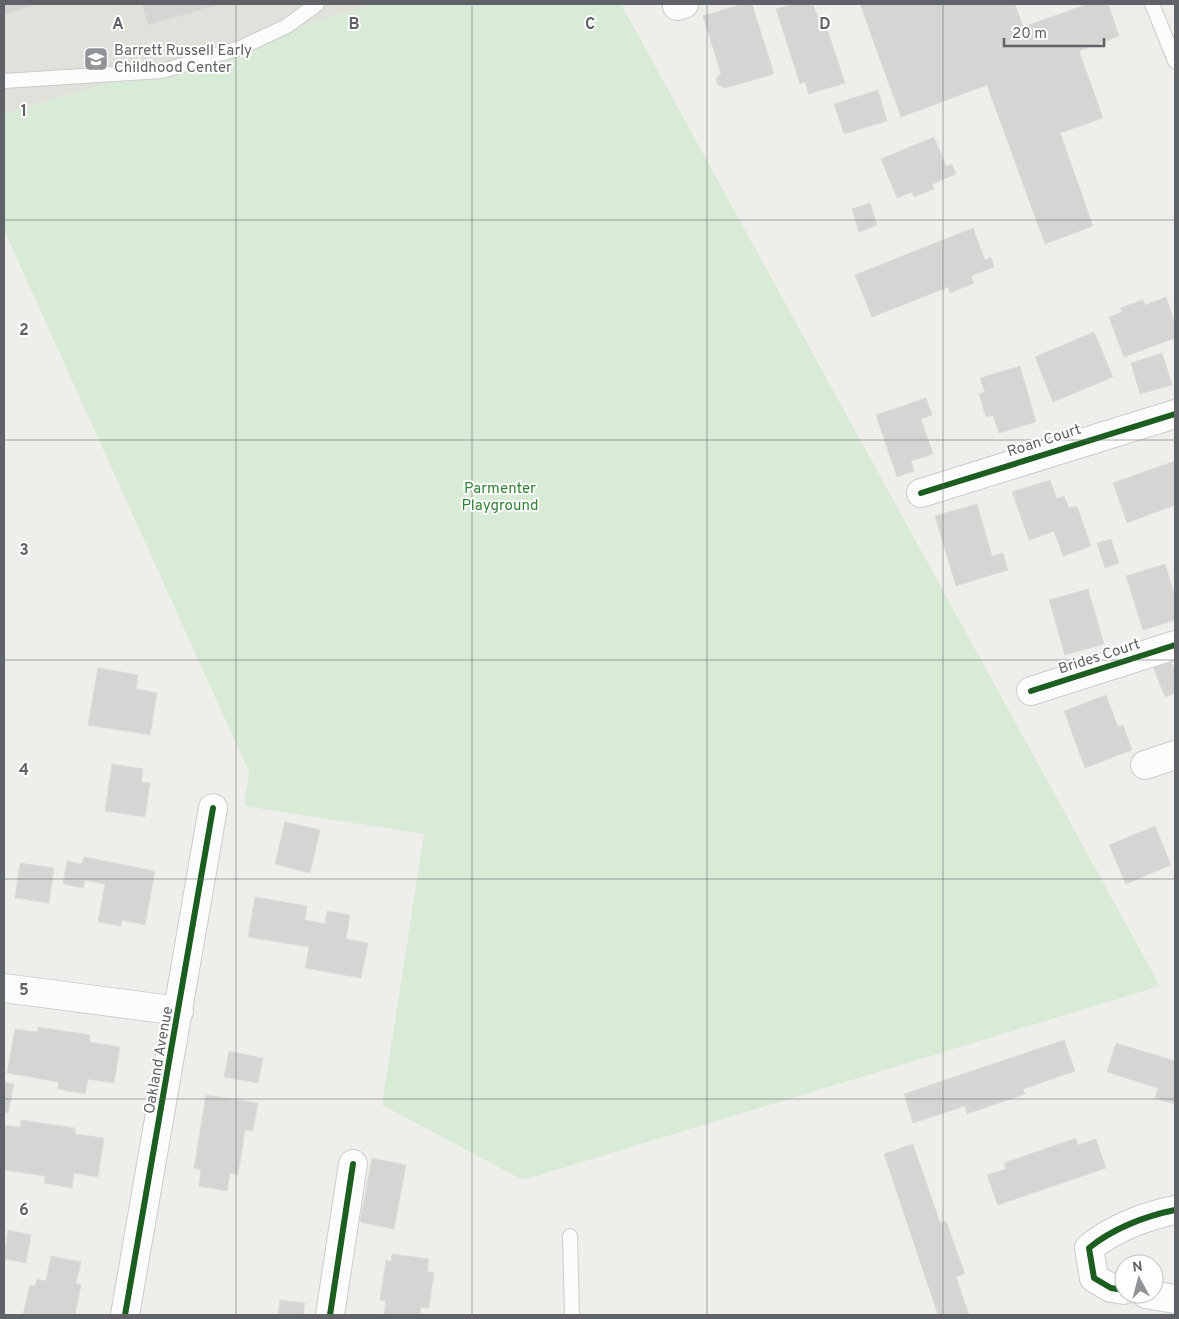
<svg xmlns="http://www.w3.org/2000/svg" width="1179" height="1319" viewBox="0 0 1179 1319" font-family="Overpass,sans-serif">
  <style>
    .education { fill: #e2e0da }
    .green { fill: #d8ebd6 }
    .building { fill: #d6d5d3; stroke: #deddd9 }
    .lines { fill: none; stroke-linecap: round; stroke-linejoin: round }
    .service-casing { stroke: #cbcccc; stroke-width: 16 }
    .minor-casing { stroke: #cbcccc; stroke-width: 30 }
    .service { stroke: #fdfcfc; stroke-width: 14 }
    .minor { stroke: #fdfcfc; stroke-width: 28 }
    .cycleway-casing { stroke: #fff; stroke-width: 9 }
    .cycleway { stroke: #1b5e20; stroke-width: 6 }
    .grid { fill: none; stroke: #5f6368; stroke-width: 1; stroke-opacity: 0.55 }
    .labels { text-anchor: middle; stroke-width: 4; stroke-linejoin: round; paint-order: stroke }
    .poi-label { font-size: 15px; fill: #5f6368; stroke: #fff; text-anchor: start }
    .street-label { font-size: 15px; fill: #5f6368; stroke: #fff }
    .park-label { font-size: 15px; fill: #348238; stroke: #fff }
    .grid-label { font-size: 16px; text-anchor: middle; font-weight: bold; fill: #5f6368; stroke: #fff; stroke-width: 4; stroke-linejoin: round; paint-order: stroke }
  </style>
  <rect width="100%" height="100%" fill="#efeeea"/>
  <path class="education" d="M4 4H375L4 114Z"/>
  <path class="green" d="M375 4H621L1160 986 523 1180 382 1105 424 834 244 806 249 772 4 230V114Z"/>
  <path class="building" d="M4 4H38L4 15Z
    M142 4H221L148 25Z
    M742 4H752L774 74 725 88 717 84V77L721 74 703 16Z
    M794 4H813L818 18 823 17 845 83 809 94 805 82 800 84 776 9Z
    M860 4H1015L1023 27 1088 4H1108L1119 36 1079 51 1103 118 1060 133 1093 226 1045 244 987 85 901 117Z
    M878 90 887 121 844 134 834 104Z
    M934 137 946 166 952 164 956 174 932 184 934 189 914 197 912 192 897 198 881 159Z
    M870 203 877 225 859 232 852 209Z
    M973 228 985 260 991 257 994 267 971 276 974 283 950 293 948 287 872 317 855 275Z
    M1166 297 1175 324V338L1124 357 1109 317 1122 312 1120 308 1143 300 1145 305Z
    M1094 332 1113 377 1053 402 1035 357Z
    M1162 353 1172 385 1140 394 1131 363Z
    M1020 366 1036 422 999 433 993 415 986 417 979 394 985 392 980 378Z
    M926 398 932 415 921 419 933 454 911 461 914 471 897 477 876 415Z
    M1175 461V505L1127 523 1113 483Z
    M1050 480 1057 499 1064 496 1069 508 1077 506 1091 546 1063 556 1054 531 1029 540 1012 492Z
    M977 504 992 556 1003 553 1008 570 956 586 935 516Z
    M1111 539 1119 563 1105 568 1097 543Z
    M1165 564 1175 596V620L1143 630 1126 576Z
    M1088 589 1104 644 1065 655 1049 600Z
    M1170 659 1175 671V693L1165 697 1153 667Z
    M98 668 138 675 136 689 157 693 150 735 88 725Z
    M1106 695 1118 727 1123 725 1132 750 1085 768 1064 711Z
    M112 764 143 769 141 782 150 783 145 817 105 811Z
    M285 822 320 830 310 873 275 864Z
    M1155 826 1171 865 1126 884 1109 845Z
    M84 857 155 871 145 925 122 920 121 926 98 922 105 884 85 880 83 888 63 884 67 861 82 864Z
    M20 863 54 868 49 903 15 898Z
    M255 897 307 906 305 920 325 924 327 911 350 915 346 939 368 943 361 978 305 968 309 947 248 937Z
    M38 1027 90 1035V1042L120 1047 114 1083 88 1079 85 1094 58 1089 59 1082 7 1073 15 1029 37 1032Z
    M1064 1040 1075 1071 1023 1089 1025 1094 967 1114 965 1106 913 1123 904 1094Z
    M1116 1043 1175 1061V1104L1155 1098 1158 1088 1107 1072Z
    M229 1051 263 1058 258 1083 224 1077Z
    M4 1082 14 1084 8 1113 4 1112Z
    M206 1095 258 1103 253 1131 245 1130 238 1175 230 1173 227 1191 199 1186 201 1170 194 1168Z
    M21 1120 75 1128V1134L104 1138 98 1177 74 1173 72 1188 44 1183 45 1176 4 1170V1125L20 1127Z
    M1076 1138 1078 1145 1096 1139 1106 1168 998 1205 987 1175 1006 1169 1004 1163Z
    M913 1144 940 1223 946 1221 965 1274 956 1277 969 1315H938L884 1154Z
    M372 1158 406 1165 394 1229 360 1222Z
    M8 1230 31 1235 26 1263 4 1259Z
    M392 1254 429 1259 427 1272H434L429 1308 421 1307 420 1315H384L386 1301 380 1300 386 1260 391 1262Z
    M51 1256 81 1262 76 1284 81 1285 75 1315H23L30 1285 35 1286 37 1279 46 1281Z
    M280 1300 305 1303 303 1315H278Z"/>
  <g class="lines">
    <defs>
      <path id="service" d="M1152 4 1175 61
        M4 81 162 71 240 48 287 26 317 4
        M570 1236 572 1315"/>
      <path id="minor" d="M677 6 684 4
        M921 493 1175 414
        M1031 691 1175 645
        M1145 765 1175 755
        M4 988 179 1011
        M1124 1290 1111 1288 1094 1278 1089 1248C1112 1229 1145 1216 1175 1210
        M1146 1294 1175 1299
        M125 1315 213 808
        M330 1315 353 1164"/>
    </defs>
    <use href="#service" class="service-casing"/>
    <use href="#minor" class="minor-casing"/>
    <use href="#service" class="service"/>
    <use href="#minor" class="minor"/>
    <defs>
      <path id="cycleway" d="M921 493 1175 414
        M1031 691 1175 645
        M1124 1290 1111 1288 1094 1278 1089 1248C1112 1229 1145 1216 1175 1210
        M125 1315 213 808
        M330 1315 353 1164"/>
    </defs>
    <use href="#cycleway" class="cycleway-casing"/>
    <use href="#cycleway" class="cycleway"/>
  </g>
  <path class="grid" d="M236 4V1315M472 4V1315M707 4V1315M943 4V1315M4 220H1175M4 440H1175M4 660H1175M4 879H1175M4 1099H1175"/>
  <defs>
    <symbol id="school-square" viewBox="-11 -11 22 22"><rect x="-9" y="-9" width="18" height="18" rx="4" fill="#919496" stroke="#fff"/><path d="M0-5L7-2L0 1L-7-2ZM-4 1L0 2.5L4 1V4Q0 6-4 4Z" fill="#fff"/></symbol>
  </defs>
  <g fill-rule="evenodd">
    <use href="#school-square" x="82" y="45" width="28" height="28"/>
  </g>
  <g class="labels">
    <g class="poi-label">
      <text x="114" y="55">Barrett Russell Early<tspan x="114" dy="17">Childhood Center</tspan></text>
    </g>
    <g class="street-label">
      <text transform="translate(1044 440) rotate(-18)" y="5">Roan Court</text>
      <text transform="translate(1099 656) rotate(-18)" y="5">Brides Court</text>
      <text transform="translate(158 1060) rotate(-80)" y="5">Oakland Avenue</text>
    </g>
    <g class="park-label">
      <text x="500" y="493">Parmenter<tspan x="500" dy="17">Playground</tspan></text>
    </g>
  </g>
  <g class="grid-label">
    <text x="118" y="29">A</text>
    <text x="354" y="29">B</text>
    <text x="590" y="29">C</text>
    <text x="825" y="29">D</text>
    <text x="24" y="116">1</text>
    <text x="24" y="335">2</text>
    <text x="24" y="555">3</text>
    <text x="24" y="775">4</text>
    <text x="24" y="995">5</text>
    <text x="24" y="1215">6</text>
  </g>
  <rect width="1179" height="1319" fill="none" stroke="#5f6368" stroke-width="10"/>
  <g transform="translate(1139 1279) rotate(353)"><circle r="24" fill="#ffffff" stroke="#bfc1c3"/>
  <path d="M0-4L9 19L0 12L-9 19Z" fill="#919496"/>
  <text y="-8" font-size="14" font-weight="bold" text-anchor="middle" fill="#5f6368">N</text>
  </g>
  <path d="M1004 38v8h100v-8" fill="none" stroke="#5f6368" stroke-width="2.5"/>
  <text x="1012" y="38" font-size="15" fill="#5f6368" stroke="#ffffff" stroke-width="4" paint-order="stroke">20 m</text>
</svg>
